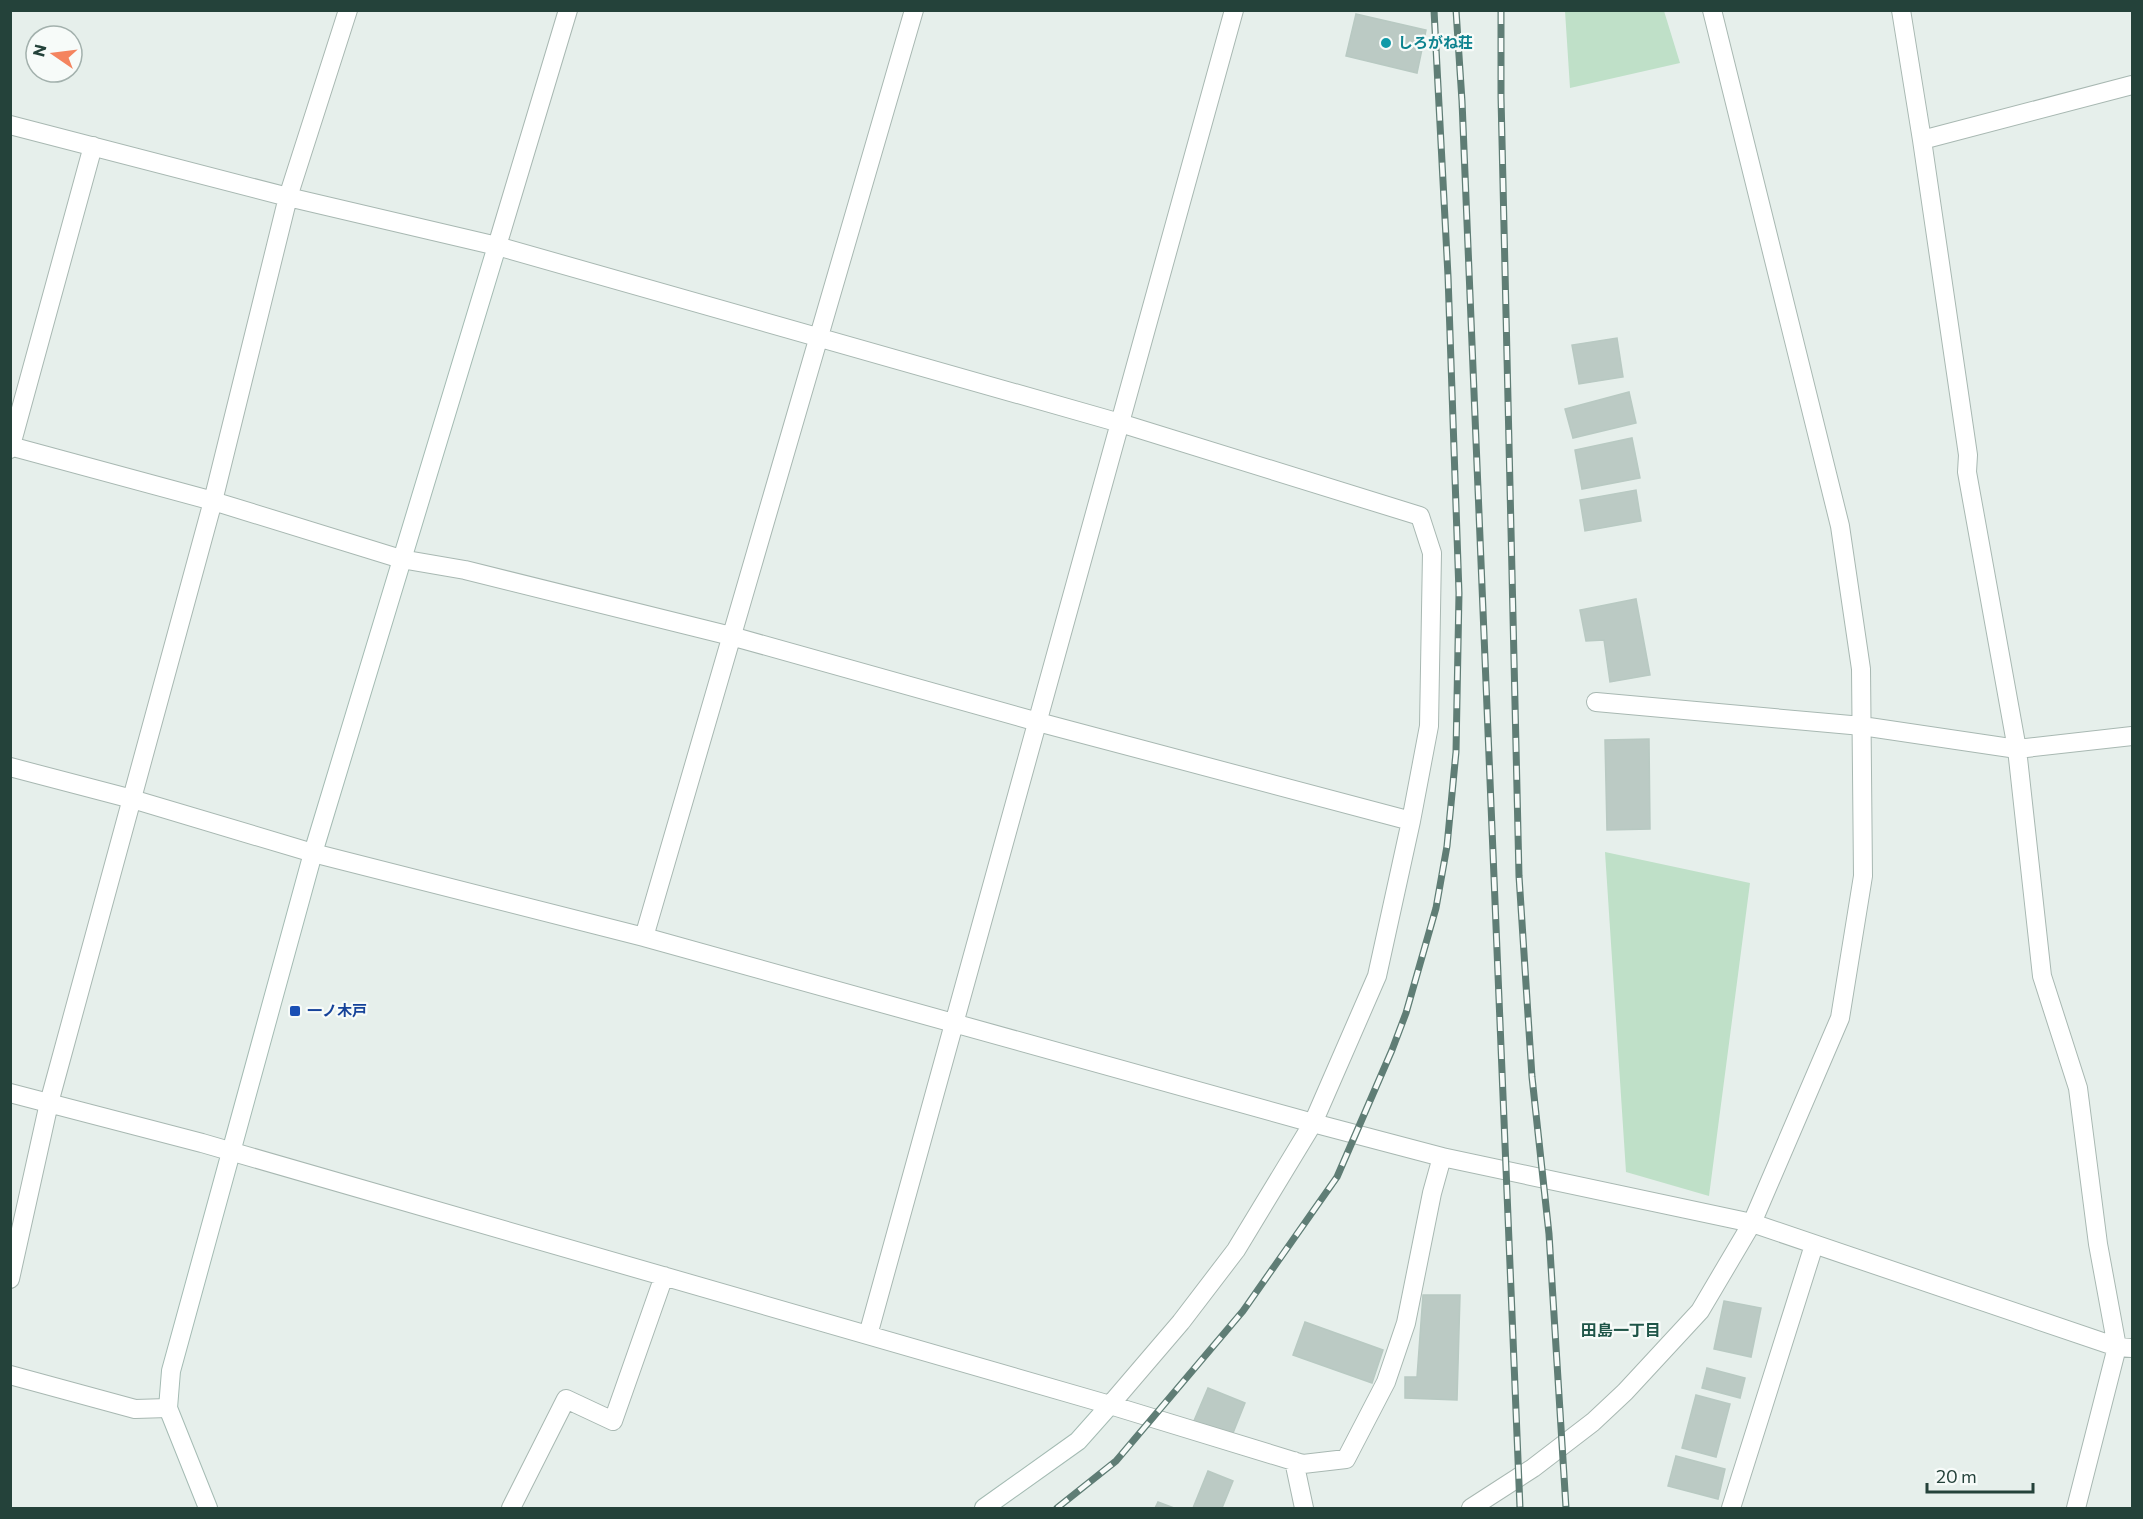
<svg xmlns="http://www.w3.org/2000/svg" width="2143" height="1519" viewBox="0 0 2143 1519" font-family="Commissioner,'Noto Sans JP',sans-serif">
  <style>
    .green { fill: #bfe0c8 }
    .building { fill: #bbcac4; stroke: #b8c9c2; stroke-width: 1.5 }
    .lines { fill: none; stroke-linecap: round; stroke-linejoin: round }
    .street-casing { stroke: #a8b8b2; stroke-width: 20 }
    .secondary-casing { stroke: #a4bbb3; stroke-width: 20 }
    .street { stroke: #fff; stroke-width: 18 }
    .secondary { stroke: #fff; stroke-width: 18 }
    .rail-casing { stroke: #5f7d75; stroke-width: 7 }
    .rail { stroke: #f7fbf9; stroke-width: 4.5; stroke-dasharray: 14; stroke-linecap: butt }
    .culture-dot { fill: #0f9aa8; stroke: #f7fbf9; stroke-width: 2 }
    .transit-dot { fill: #1a4fb4; stroke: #f7fbf9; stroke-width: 2 }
    .labels { text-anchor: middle; stroke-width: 4.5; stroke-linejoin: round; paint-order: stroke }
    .culture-label { font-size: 15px; font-weight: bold; fill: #0d838f; stroke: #f7fbf9; text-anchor: start }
    .transit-label { font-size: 15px; font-weight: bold; fill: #164399; stroke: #f7fbf9; text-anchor: start }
    .neighbourhood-label { font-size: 16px; font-weight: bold; fill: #1f5548; stroke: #f7fbf9 }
  </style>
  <rect width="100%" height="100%" fill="#e6efeb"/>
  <path class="green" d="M1565 11H1664L1680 63 1570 88Z
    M1605 852 1750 883 1709 1196 1626 1172Z"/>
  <path class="building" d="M1356 14 1426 30 1417 73 1346 56Z
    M1617 338 1623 377 1579 384 1572 345Z
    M1629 392 1636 423 1573 438 1565 409Z
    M1632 438 1640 478 1582 489 1575 450Z
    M1636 490 1641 521 1585 531 1580 500Z
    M1636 599 1650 675 1610 682 1604 640 1586 641 1580 610Z
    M1649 739 1650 829 1607 830 1605 740Z
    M1423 1295H1460L1457 1400 1405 1398V1377H1417Z
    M1724 1301 1761 1308 1751 1357 1714 1349Z
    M1305 1322 1383 1350 1372 1383 1293 1355Z
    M1707 1368 1745 1378 1740 1398 1702 1388Z
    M1208 1388 1245 1403 1231 1438 1193 1423Z
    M1696 1395 1730 1404 1716 1457 1682 1448Z
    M1676 1456 1725 1469 1718 1499 1668 1486Z
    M1208 1471 1233 1481 1222 1508H1193Z
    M1158 1502 1174 1508H1155Z"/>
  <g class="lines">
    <defs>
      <path id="street" d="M1901 10 1922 140 1968 455 1967 472 2017 749 2042 976 2078 1088 2098 1244 2117 1347 2076 1508
        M10 125 288 197 497 246 1120 423 1420 516 1432 553 1429 726 1411 821 1377 976 1313 1123 1236 1250 1181 1322 1110 1405
        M1922 140 2132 85
        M497 246 568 10
        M10 446 213 501 401 559 465 570 731 636 1038 722 1411 821
        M10 449 93 146
        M1596 702 1862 726 2017 749 2132 736
        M10 767 132 799 313 853 644 937 1313 1123 1442 1157 1752 1223 2117 1347 2132 1348
        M644 937 914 10
        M10 1093 202 1143 1110 1405 1303 1464 1346 1459 1386 1382 1406 1323 1432 1193 1442 1157
        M10 1279 49 1103 213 501 288 197 348 10
        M868 1335 1234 10
        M10 1375 135 1409 168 1408
        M1294 1461 1304 1508
        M511 1508 566 1399 613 1421 664 1276
        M1471 1508 1533 1468 1593 1422 1625 1392 1700 1311 1752 1223 1840 1018 1863 876 1861 669 1840 526 1712 10
        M1731 1508 1814 1245"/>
      <path id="secondary" d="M208 1508 168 1408 171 1371 313 853 497 246
        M984 1508 1078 1441 1110 1405"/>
    </defs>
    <use href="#street" class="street-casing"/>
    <use href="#secondary" class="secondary-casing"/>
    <use href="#street" class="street"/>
    <use href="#secondary" class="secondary"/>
    <defs>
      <path id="rail" d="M1456 10 1462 101 1520 1508
        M1501 10V97L1519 876 1532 1077 1549 1234 1566 1508
        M1057 1508 1116 1461 1243 1311 1337 1177 1392 1050 1406 1013 1436 908 1447 846 1456 752 1459 593 1448 276 1434 10"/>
    </defs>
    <use href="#rail" class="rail-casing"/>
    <use href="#rail" class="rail"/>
  </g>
  <circle class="culture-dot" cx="1386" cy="43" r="6"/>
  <rect class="transit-dot" x="289" y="1005" width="12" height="12" rx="3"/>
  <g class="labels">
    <g class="culture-label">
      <text x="1398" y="48">しろがね荘</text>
    </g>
    <g class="transit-label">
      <text x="307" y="1016">一ノ木戸</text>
    </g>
    <g class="neighbourhood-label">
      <text x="1621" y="1336">田島一丁目</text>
    </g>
  </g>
  <rect width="2143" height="1519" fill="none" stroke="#24423a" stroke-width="24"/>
  <g transform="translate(54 54) rotate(284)"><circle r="28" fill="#f7fbf9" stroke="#a3b1ad" stroke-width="1.5"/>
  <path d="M0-4.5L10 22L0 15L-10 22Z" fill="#f4845f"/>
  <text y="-9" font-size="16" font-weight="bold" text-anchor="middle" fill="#24423a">N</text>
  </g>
  <path d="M1927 1483v9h106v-9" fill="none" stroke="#24423a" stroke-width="3"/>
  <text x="1936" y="1483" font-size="18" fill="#24423a" stroke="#f7fbf9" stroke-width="4.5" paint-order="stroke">20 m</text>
</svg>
